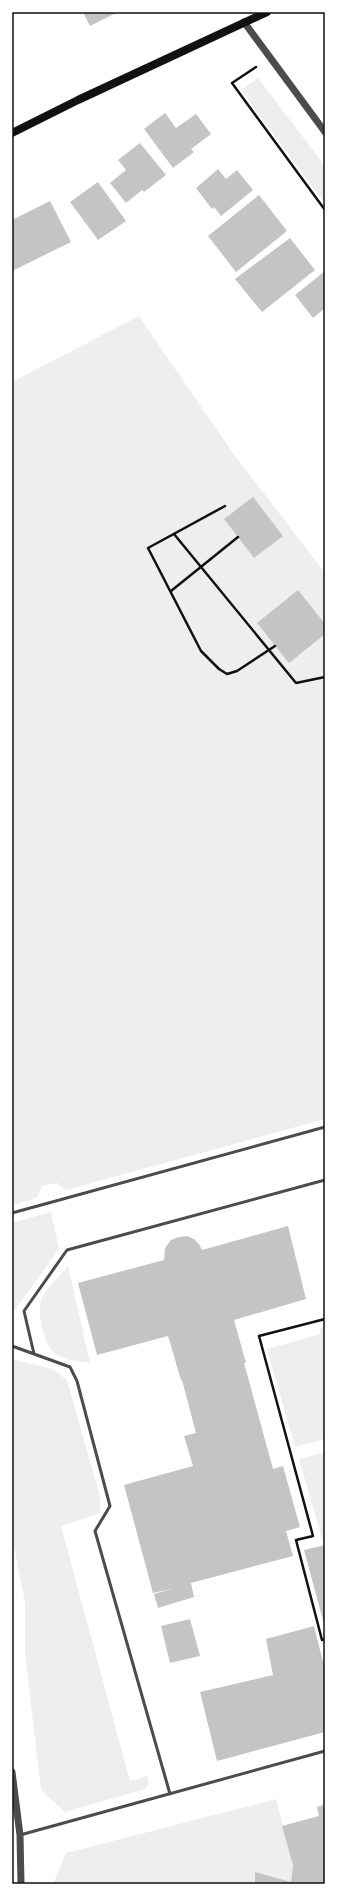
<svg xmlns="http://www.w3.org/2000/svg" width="337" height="1896" viewBox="0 0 337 1896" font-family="'Space Grotesk',sans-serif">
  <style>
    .green { fill: #eee }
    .building { fill: #c4c4c4 }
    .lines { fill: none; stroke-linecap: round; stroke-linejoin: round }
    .path { stroke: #111; stroke-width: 2.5 }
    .service { stroke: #4c4c4c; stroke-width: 3 }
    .tertiary { stroke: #4c4c4c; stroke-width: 7 }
    .secondary { stroke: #111; stroke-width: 8 }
    .neatline { fill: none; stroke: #111; stroke-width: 1.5 }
  </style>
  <rect width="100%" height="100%" fill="#fff"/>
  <path class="green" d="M258 78 325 166V204L241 90Z
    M139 316 230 449 325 573V1119L66 1190 57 1183 42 1186 37 1198 12 1205V382Z
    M51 1212 59 1249 12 1314V1223Z
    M68 1266 90 1363C79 1361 61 1360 52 1351 43 1340 36 1310 42 1297 49 1286 60 1276 68 1266Z
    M325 1327V1439L295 1447 267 1349 321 1334 319 1328Z
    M12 1359 52 1369 67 1380 100 1496V1513L61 1526 130 1781 147 1776 149 1783 145 1789 65 1812 41 1790 25 1652V1602L12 1537Z
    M325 1452V1538L322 1539 299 1459Z
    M276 1799 293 1865 291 1882 255 1872V1884H53L66 1853Z"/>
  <path class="building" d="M83 12H118L90 26Z
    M165 113 176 128 196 114 211 134 191 149 194 152 173 168 144 129Z
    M140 143 166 175 144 192 142 190 126 203 110 183 126 170 118 160Z
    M218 169 226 179 237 170 253 190 221 216 214 207 212 209 196 188Z
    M98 182 126 221 98 240 70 202Z
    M259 195 287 231 236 272 208 236Z
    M50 201 71 242 12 271V220Z
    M290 238 315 270 262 312 235 279Z
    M325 271V308L313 318 295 295Z
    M253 497 283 536 254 558 224 519Z
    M298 590 325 624V634L289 663 257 623Z
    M288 1226 306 1299 234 1320 246 1363H244L273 1469 283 1466 300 1527 286 1531 293 1556 191 1583 194 1597 158 1608 154 1594 171 1589 153 1593 124 1485 193 1466 184 1436 196 1433 182 1380H181L168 1336 97 1355 78 1283 164 1260 165 1248 171 1240 179 1237 187 1236 194 1239 199 1244 202 1250Z
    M325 1545V1623L324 1624 304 1550Z
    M190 1619 200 1656 170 1663 161 1626Z
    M314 1626 323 1662 325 1661V1732L217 1761 200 1692 273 1675 266 1639Z
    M323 1805 325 1814V1884H255V1872L291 1882 293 1865 282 1826 319 1816 317 1807Z"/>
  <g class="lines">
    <path class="path" d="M256 67 232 83 325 210
      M225 506 148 548 201 651 219 669 227 674 237 671 275 646
      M174 534 296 683 325 677
      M171 591 238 537
      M325 1319 259 1336 313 1536 296 1540 322 1640 325 1639"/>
    <path class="service" d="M12 1213 325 1127
      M12 1346 70 1367 77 1381 110 1506 95 1531 170 1794
      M34 1354 24 1311 67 1250 325 1180
      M20 1835 325 1751"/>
    <path class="tertiary" d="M244 22 325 132
      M12 1772 20 1835 21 1884"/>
    <path class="secondary" d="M12 133 78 100 267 12"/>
  </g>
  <rect width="337" height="1896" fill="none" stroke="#ffffff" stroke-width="26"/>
  <rect x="13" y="13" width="311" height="1870" class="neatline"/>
</svg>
